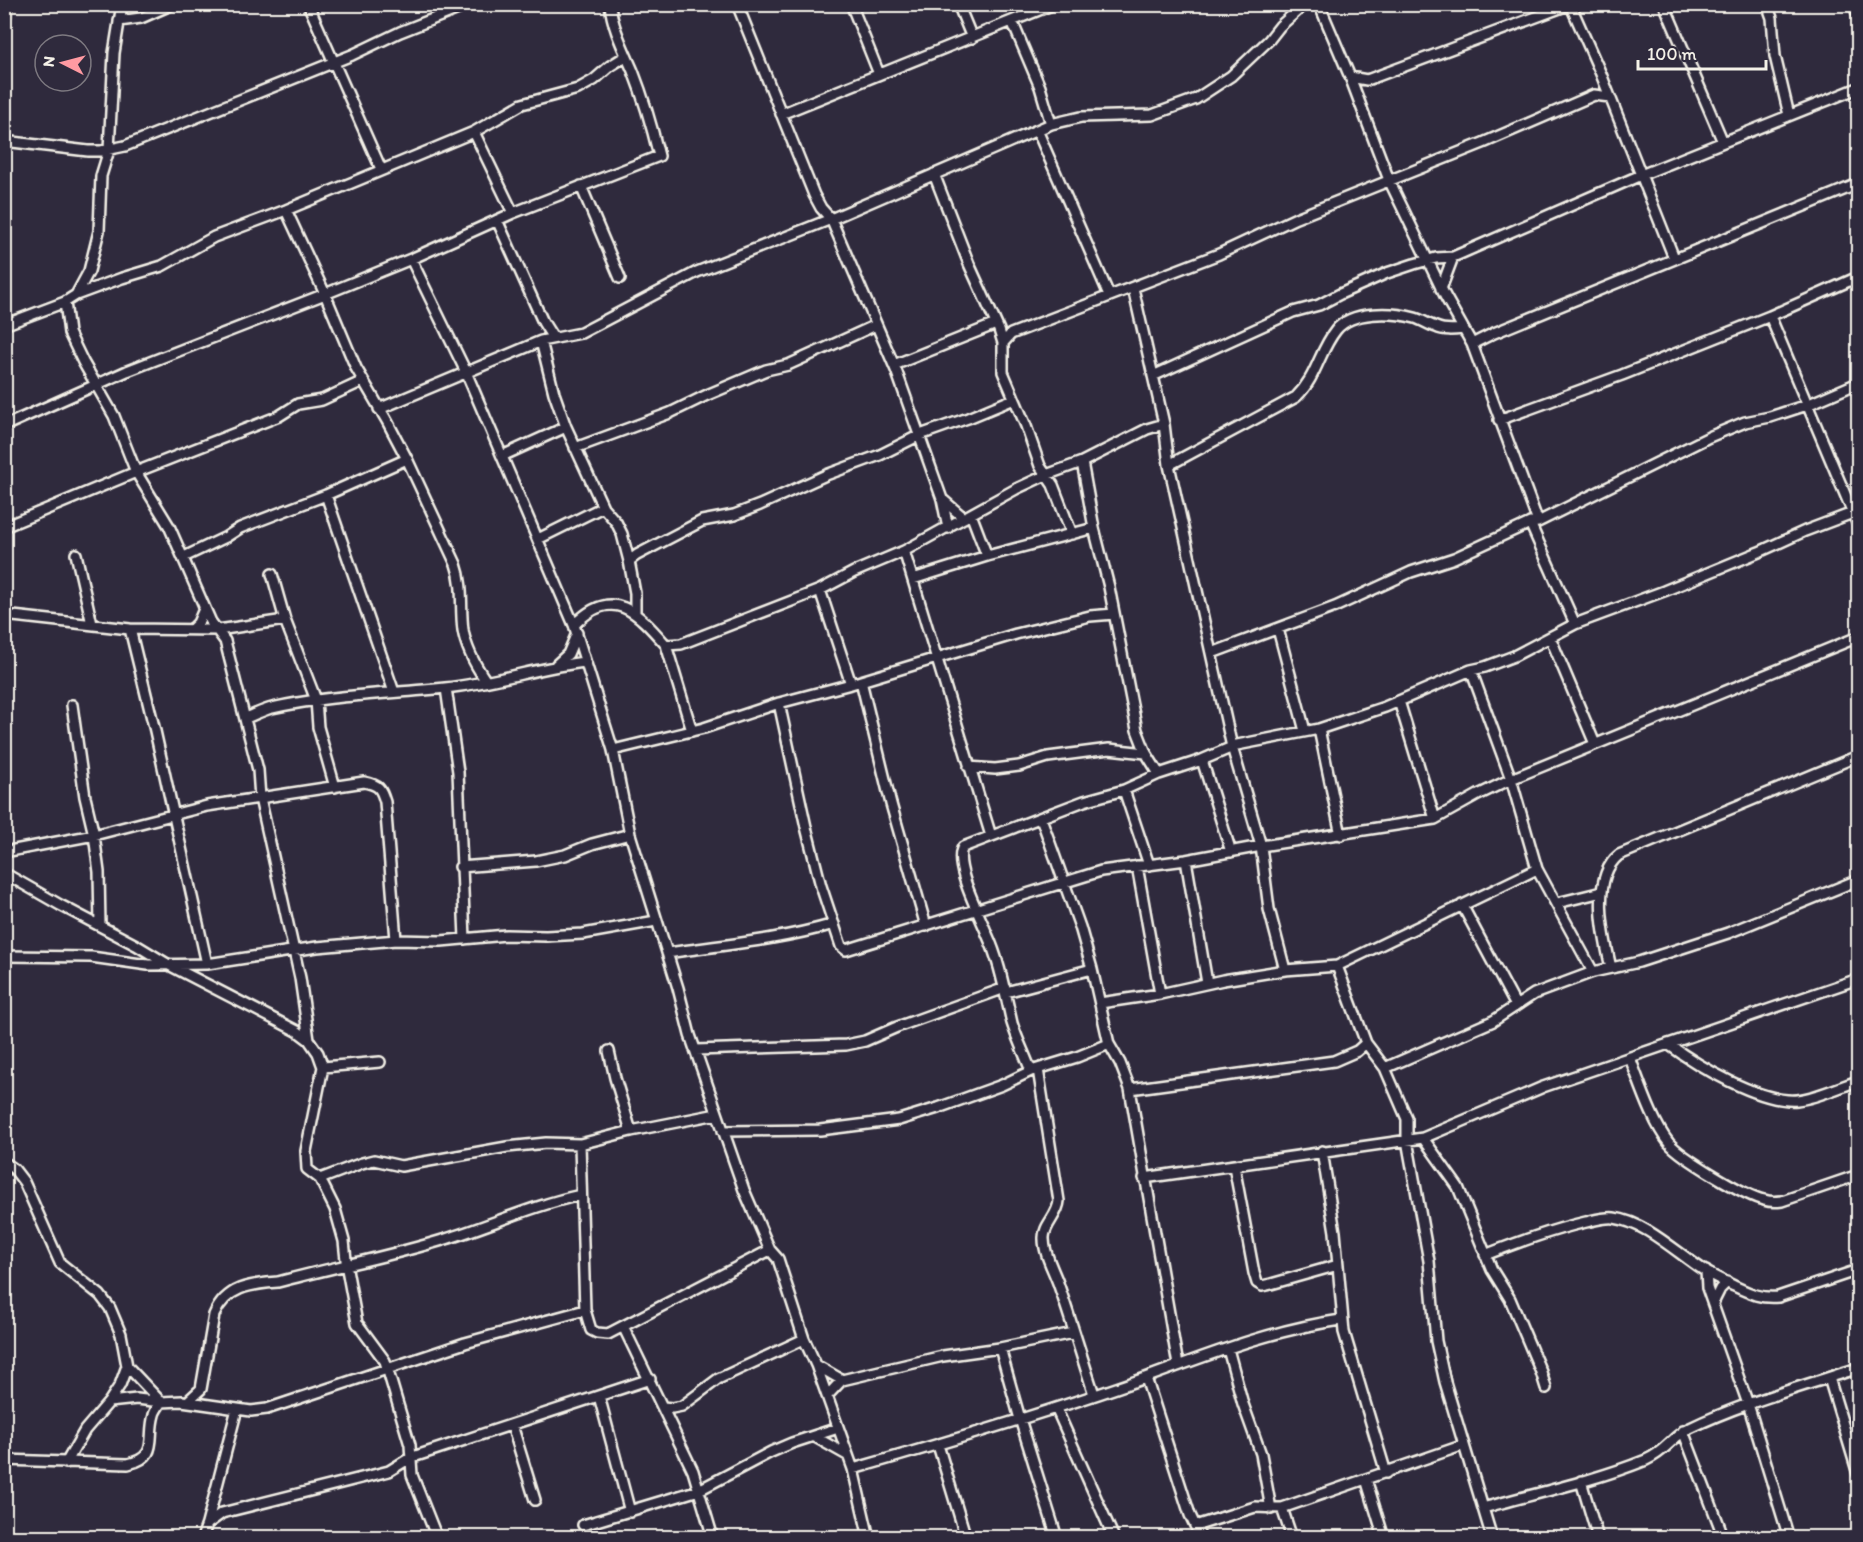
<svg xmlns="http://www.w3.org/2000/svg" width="1863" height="1542" viewBox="0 0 1863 1542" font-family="Itim,sans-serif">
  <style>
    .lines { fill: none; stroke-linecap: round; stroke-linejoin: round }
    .minor-casing { stroke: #f4f1e8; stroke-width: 14 }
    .minor { stroke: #2f2a3d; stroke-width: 9 }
  </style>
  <rect width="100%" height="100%" fill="#2f2a3d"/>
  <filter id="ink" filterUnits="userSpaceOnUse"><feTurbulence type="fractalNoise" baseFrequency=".0167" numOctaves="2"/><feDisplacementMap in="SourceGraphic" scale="12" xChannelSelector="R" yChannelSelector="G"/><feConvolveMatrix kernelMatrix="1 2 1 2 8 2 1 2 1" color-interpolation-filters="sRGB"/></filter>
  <g filter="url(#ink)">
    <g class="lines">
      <defs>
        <path id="minor" d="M308 4 381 169
          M737 4 814 195 821 208 831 219 896 370 942 499 948 528
          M851 4 879 74
          M958 4 972 38
          M1319 4 1350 77 1389 180 1445 296 1472 344 1538 522
          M1570 4 1601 74 1674 258
          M1664 4 1723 142
          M1767 4 1772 18 1775 56 1789 115
          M1854 4 1858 16
          M119 21 141 18 173 4
          M1012 21 1040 87 1051 124
          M4 26 7 4
          M1350 77 1367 80 1571 4
          M781 114 1054 4
          M1037 130 1109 295
          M474 132 513 213
          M4 141 88 151H101L125 146 352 55 400 32 471 4
          M934 174 969 264 999 330 1003 343V372L1026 426 1040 466 1053 485 1072 534
          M581 186 620 278
          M286 210 325 294 356 368 387 421 407 459 456 564C464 586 460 607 463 630 466 649 475 665 486 681
          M497 220 543 322 553 338
          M411 259 466 372 574 625 613 750 630 834 678 988 690 1035 744 1190 770 1250 778 1259 804 1339 816 1365 853 1469 869 1538
          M1133 288 1164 424 1169 465 1232 747 1261 846 1269 909 1285 970
          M1441 289 1453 257
          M76 295 89 271 99 231 101 176 109 150 114 53 122 4
          M65 302 69 333 83 362 114 416 136 472 169 526 211 622 225 641 258 770 260 798 300 978 309 1040 318 1053 323 1067 306 1151 307 1169 320 1179 335 1209 344 1241 347 1269 357 1323 385 1361 410 1445 412 1475 437 1538
          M1770 316 1858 525
          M4 325 65 302 76 295 122 278 162 266 214 237 286 210 474 132 522 104 578 89 594 80 610 66 626 56
          M541 341 554 393 566 427 603 507 616 522 622 534 629 561 637 555 702 521 734 515 760 505 826 475 880 455 920 435 968 418 1014 399
          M1003 343 1011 334 1219 254 1296 218 1483 143 1594 95 1610 97
          M1472 344 1494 333 1858 184
          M894 365 996 324
          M1153 376 1293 312 1319 305 1340 294 1387 273 1414 264 1436 258 1453 257 1641 175 1858 88
          M379 409 541 341 581 333 697 272 831 219 1051 124 1081 117 1152 115 1196 99 1231 76 1269 40 1280 26 1305 4
          M1499 420 1622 375 1770 316 1858 277
          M4 426 127 371 325 294 411 259 513 213 659 156C652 127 644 99 633 71 624 50 612 27 610 4
          M575 448 670 413 707 395 766 370 788 365 876 325
          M502 456 566 427
          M1082 462 1094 528 1109 587 1137 730 1146 753 1159 774
          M1169 465 1296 397C1317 377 1319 351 1336 330 1352 310 1392 312 1415 318 1422 320 1429 325 1436 327 1444 331 1454 330 1463 329
          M326 495 394 692
          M942 499 964 518
          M971 514 987 556
          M1530 523 1575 624
          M4 527 136 472 279 416 298 404 322 400 363 381
          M538 539 603 507
          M904 551 991 836
          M76 554 92 624
          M184 557 226 537 240 528 326 495 407 459
          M629 561 635 593V614
          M272 574 285 620
          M913 579 987 556 1094 528
          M820 590 851 684
          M4 615 130 629 218 630 285 620 316 700 318 727 335 787
          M574 625C613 585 637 612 666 645
          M130 629 155 731 207 964
          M192 629 198 623 204 609
          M1278 629 1305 731
          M1550 637 1595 744
          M1212 653 1335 607 1411 572 1454 558 1530 523 1538 522 1709 437 1745 422 1770 417 1807 405 1858 383
          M556 665 568 654 577 633
          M1471 670 1511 779 1537 869 1593 972
          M861 681 891 804 926 926
          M446 688 458 772 465 939
          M1399 701 1435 819
          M779 703 806 827 821 886 841 946 846 950 1101 871 1186 860 1261 846 1435 819 1478 795 1511 779 1858 637
          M72 705 85 797 94 835 99 872 100 926
          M246 718C254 715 263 710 272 708 329 695 387 694 445 688 492 684 538 667 585 662
          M1319 729 1341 835
          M692 731 666 645 681 644 820 590 854 572 904 551 1016 489 1046 475 1082 462 1147 429 1164 424
          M613 750 704 728 779 703 851 684 1016 634 1090 616 1114 614
          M1202 760 1231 852
          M969 767 995 769 1019 766 1048 757 1109 749 1146 753
          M1124 790 1149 865
          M1041 818 1080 927 1092 969 1109 1044 1120 1063 1130 1089 1178 1365
          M4 852 94 835 207 806 364 782C379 785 381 788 385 802L396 940
          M1186 860 1207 983
          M1137 866 1160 994
          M460 867 536 861 565 855 592 844 630 834
          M4 873 60 905 136 945 169 965 297 1031 309 1040
          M1557 903 1602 892
          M1462 905 1516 1006
          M667 953C723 945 780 940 834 924
          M4 956 91 957 148 965 207 964 317 947 396 940 441 941 506 935 546 936 583 934 656 921
          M1337 966 1366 1043 1385 1068 1407 1119V1140L1429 1261 1436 1341 1445 1382 1492 1538
          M1611 968C1604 937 1590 878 1619 855L1858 756
          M1006 992 1092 969
          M1100 1003 1160 994 1223 980 1285 970 1337 966 1537 869
          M1668 1044C1698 1066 1760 1103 1797 1100 1817 1098 1839 1087 1858 1081
          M696 1050 846 1045 865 1041 897 1027 1005 988
          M609 1051 615 1078 631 1131
          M1630 1058C1640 1083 1652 1122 1669 1143 1681 1157 1745 1196 1764 1200 1770 1202 1775 1202 1782 1201L1858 1175
          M323 1067 380 1062
          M1385 1068 1493 1021 1534 994 1593 972 1639 962 1728 933 1858 880
          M1038 1069 1059 1201C1058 1216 1043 1225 1044 1239 1044 1254 1053 1269 1058 1283 1071 1320 1082 1358 1094 1394
          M1031 1071C1025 1055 1017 1039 1012 1023 1005 993 1000 962 987 934 980 915 952 864 963 847L1084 801 1124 790 1159 774 1202 760 1237 745 1319 729 1385 707 1471 670 1485 667 1514 656 1575 624 1664 591 1759 552 1805 531 1858 511
          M1130 1089 1334 1061 1357 1051 1366 1043
          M723 1131 820 1130 899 1120 938 1108 1002 1085 1031 1071 1077 1057 1109 1044
          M1423 1138 1458 1187 1492 1270 1510 1299 1541 1372 1546 1388
          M580 1144 585 1310 591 1330 597 1333 608 1334 770 1250
          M1322 1151 1335 1232 1344 1332 1386 1473
          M4 1162 14 1169 24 1182 60 1263 100 1295 110 1308 121 1334 127 1366 120 1385 109 1402 85 1430 66 1463
          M1234 1166 1254 1273 1257 1283 1262 1286 1271 1284 1338 1265
          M1144 1178 1423 1138 1543 1087 1858 979
          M320 1179 362 1163 374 1160 401 1166 507 1147 546 1143 580 1144 631 1131 717 1114
          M1485 1255C1519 1242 1551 1230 1586 1222 1595 1220 1605 1217 1614 1218 1646 1222 1678 1254 1705 1271 1714 1277 1724 1281 1734 1286 1749 1293 1761 1299 1778 1297L1858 1270
          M1706 1271 1707 1288 1748 1404 1789 1538
          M1713 1303 1720 1289 1727 1282
          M623 1326 693 1471 713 1538
          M1000 1348 1020 1419 1057 1538
          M1228 1349 1243 1404 1261 1454 1271 1509
          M816 1365 842 1380
          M127 1366 161 1402
          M1146 1378 1190 1515 1201 1538
          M1829 1378 1858 1474
          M599 1396 630 1512
          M827 1396 842 1380 943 1356 1000 1348 1073 1333
          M188 1401 201 1389 214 1315C226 1287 250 1284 278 1282 334 1267 391 1256 446 1239 491 1225 534 1205 581 1195
          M109 1402 137 1399 161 1402 182 1401 251 1411 267 1409 465 1343 585 1310
          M663 1407 672 1408 682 1406 718 1379 804 1339
          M1056 1408 1114 1538
          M512 1425 535 1500
          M1683 1431 1724 1538
          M815 1437 847 1455
          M938 1445 966 1538
          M4 1460 128 1464C160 1457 147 1438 154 1415 155 1410 159 1406 161 1402
          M853 1469C951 1441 1049 1412 1145 1378 1211 1354 1271 1330 1341 1320
          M1366 1479 1384 1538
          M1581 1481 1598 1538
          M1282 1508 1292 1538
          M1483 1508C1537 1493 1594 1481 1646 1460 1667 1451 1672 1436 1690 1428 1744 1402 1802 1387 1858 1368
          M207 1524 237 1409
          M583 1525 699 1490 771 1452 792 1443 838 1428
          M1195 1526 1255 1507 1282 1508 1464 1445
          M202 1538 207 1524 222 1513 389 1471 410 1458 650 1379"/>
      </defs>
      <use href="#minor" class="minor-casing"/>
      <use href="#minor" class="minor"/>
    </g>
  </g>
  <rect width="1863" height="1542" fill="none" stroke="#2f2a3d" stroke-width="24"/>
  <rect x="12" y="12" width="1839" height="1518" fill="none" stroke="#f4f1e8" stroke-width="2" filter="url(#ink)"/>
  <g transform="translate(63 63) rotate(276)"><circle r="28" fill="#2f2a3d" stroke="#7e7a81" stroke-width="1.5"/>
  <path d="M0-4.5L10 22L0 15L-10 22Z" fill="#ff9aa2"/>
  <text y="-9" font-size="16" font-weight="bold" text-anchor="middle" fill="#f4f1e8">N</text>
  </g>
  <path d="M1638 60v9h128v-9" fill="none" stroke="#f4f1e8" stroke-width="3"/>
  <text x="1647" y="60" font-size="18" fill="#f4f1e8" stroke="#2f2a3d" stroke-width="4.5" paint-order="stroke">100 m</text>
</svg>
